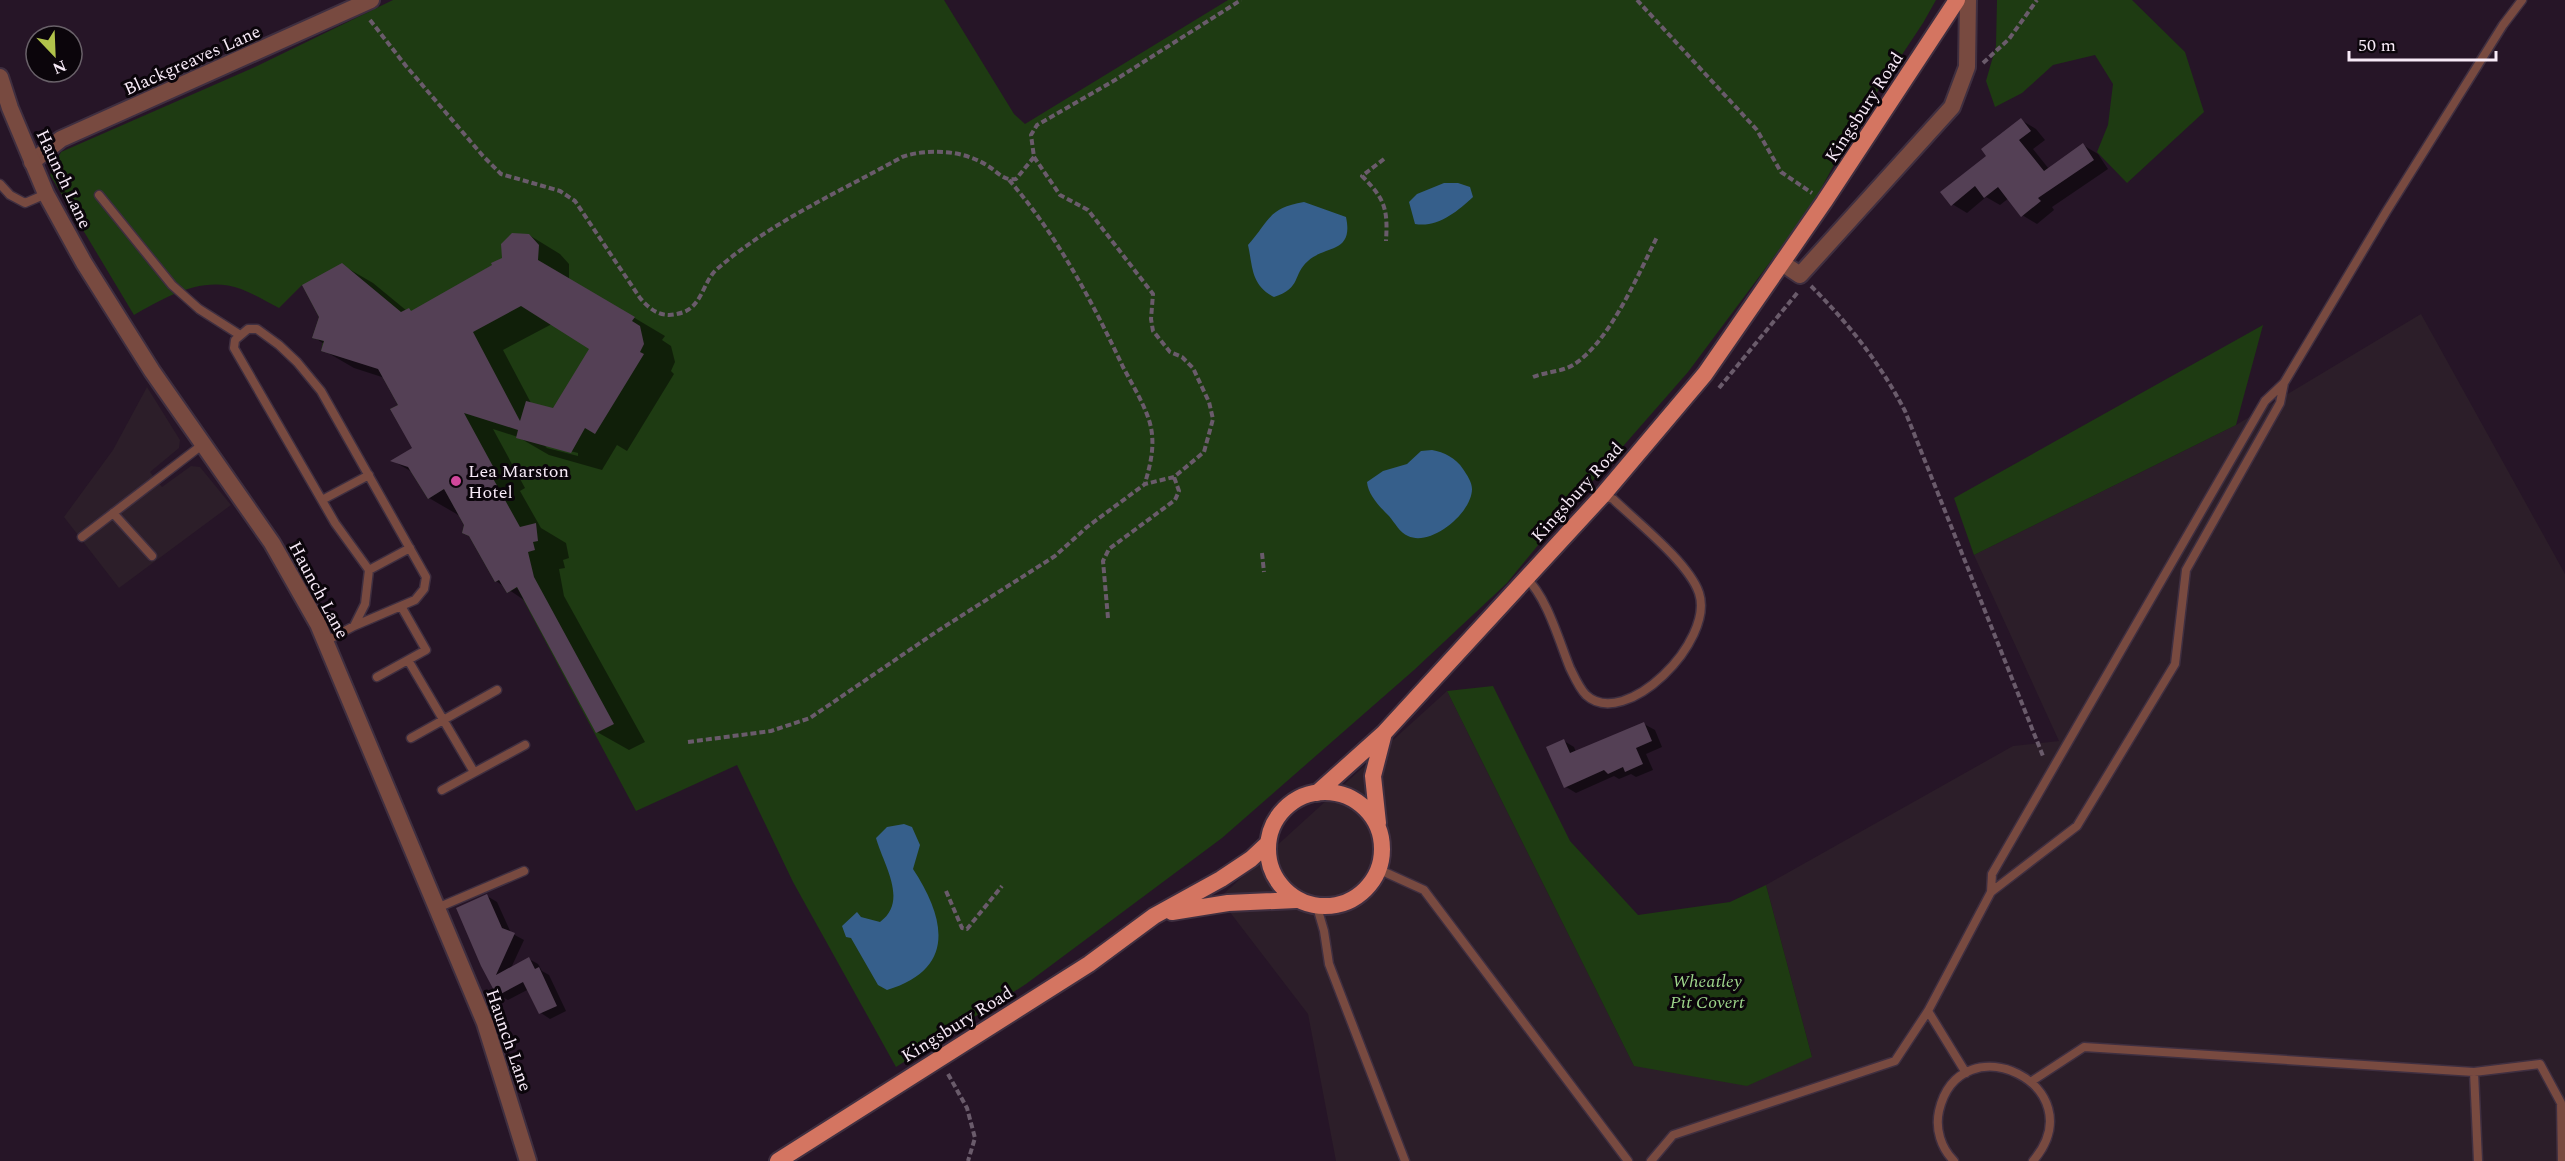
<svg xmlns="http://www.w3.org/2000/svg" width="2565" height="1161" viewBox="0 0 2565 1161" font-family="Spectral,serif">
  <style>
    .industrial { fill: #2c1e29 }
    .green { fill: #1e3b12 }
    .water { fill: #365f8b }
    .shadow { fill: #0007; fill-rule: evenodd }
    .building { fill: #544055; fill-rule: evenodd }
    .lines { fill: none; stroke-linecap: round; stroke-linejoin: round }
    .service-casing { stroke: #3f2f40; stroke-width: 11 }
    .minor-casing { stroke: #3f2f40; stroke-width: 20 }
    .tertiary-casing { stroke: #3f2f40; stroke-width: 20 }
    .primary-casing { stroke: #3f2f40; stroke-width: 20 }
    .path { stroke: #6a5b6b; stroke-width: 4; stroke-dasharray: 6 3; stroke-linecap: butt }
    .service { stroke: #784a40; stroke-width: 8 }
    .minor { stroke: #784a40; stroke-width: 16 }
    .tertiary { stroke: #784a40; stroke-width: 16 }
    .primary { stroke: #d47561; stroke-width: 16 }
    .hotel-dot { fill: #d1479c; stroke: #0b050b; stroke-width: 2 }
    .labels { text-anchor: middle; stroke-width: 6; stroke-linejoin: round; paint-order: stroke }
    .street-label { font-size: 18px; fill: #f7eaf7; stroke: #0b050b }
    .poi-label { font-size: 18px; fill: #f7eaf7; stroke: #0b050b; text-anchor: start }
    .park-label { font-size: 18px; font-style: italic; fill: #9dd48a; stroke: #0b050b }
  </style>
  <rect width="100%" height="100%" fill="#261527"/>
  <path class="industrial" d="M2421 314 2565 574V1161H1336L1308 1014 1219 898 1447 691 1634 1066 1812 1057 1766 885 2013 746 2059 741 1974 555 2236 425Z
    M147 387 180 440 179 448 150 472 162 487 191 466 200 467 231 505 119 588 64 517 113 450Z"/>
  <path class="green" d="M393 0H944L1014 114 1025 124 1228 0H1936L1923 23 1854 127 1812 206 1688 372 1562 516 1507 583 1414 670 1222 838 1026 984 896 1067 793 882 737 765 636 811 517 588 507 593 499 580 495 582 469 536 462 533 464 525 444 489 428 499 408 467 424 441 406 436 390 409 398 405 370 354 361 363 321 351 323 341 312 338 319 317 302 285 279 308C267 302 254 294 241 289 202 275 166 297 134 315L50 175 61 152 255 67Z
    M1997 0H2132L2185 52 2204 112 2127 183 2097 152 2108 125 2113 84 2095 55 2053 65 2022 93 1995 107 1986 81 1996 46Z
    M2263 325 2236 425 1974 555 1954 498Z
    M1493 686 1570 841 1638 915 1730 902 1766 885 1812 1057 1747 1086 1634 1066 1447 691Z"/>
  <path class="water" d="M1444 183H1458L1470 187 1473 197C1457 212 1437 228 1415 224L1409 202 1417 194Z
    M1304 202 1346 217C1354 254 1325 245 1308 261 1292 275 1302 288 1274 297 1251 285 1253 268 1248 245 1270 220 1268 208 1304 202Z
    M1432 450C1444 452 1456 458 1463 469 1467 475 1472 482 1472 489 1472 513 1431 547 1408 536 1400 533 1395 523 1389 516 1380 507 1368 495 1367 482L1383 471 1407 464 1421 451Z
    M904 824 912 827 920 845 913 869C946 919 956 969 887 990L878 985 851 938 846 937 842 926 857 912 861 917 880 922C909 901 883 864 876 838L887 827Z"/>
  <path class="shadow" d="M2021 120 2036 129 2045 140 2033 149 2049 169 2083 145 2098 154 2108 169 2052 207 2054 210 2037 224 2022 215 2009 198 2000 205 1986 197 1967 213 1952 204 1988 156Z
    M529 235 560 254 569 264V279L665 336 662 340 671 346 675 362 671 371 674 374 627 451 617 445 602 470 549 455 518 437 493 429 525 488 520 491 541 528 566 543 569 558 563 560 565 568 559 569 564 596 645 742 629 750 597 732 527 602 496 581 460 516 429 498 414 473 393 461 414 449 400 406 385 378 354 368 323 350 324 344 314 337 342 265 373 283 407 311 412 312 503 259ZM552 324 591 348 554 410 531 403 503 350ZM543 444 578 453V456L547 448Z
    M1644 724 1655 730 1662 747 1646 754 1653 770 1636 777 1631 774 1619 779 1614 776 1576 793 1566 787 1564 741 1574 747 1576 752Z
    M487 896 497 902 511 933 524 940 511 968 529 959 538 964 542 971 549 975 566 1011 550 1019 541 1013 529 989 508 1000 498 995 458 909Z"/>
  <path class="building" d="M2021 118 2031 131 2019 140 2044 171 2083 143 2094 160 2038 198 2041 201 2021 217 1998 187 1984 198 1975 186 1951 206 1940 192 1986 156 1981 149Z
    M512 233 529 234 539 245 538 260 635 317 632 321 640 326 644 344 640 352 644 354 595 434 585 428 571 453 516 438 518 430 464 413 495 470 490 473 520 527 536 523 538 541 533 542 535 550 528 552 534 577 614 724 596 733 517 587 507 593 499 580 495 582 469 536 462 533 464 525 444 489 428 499 408 467 390 461 412 448 390 409 398 405 378 369 321 351 324 341 312 338 319 317 302 285 342 263 401 312 409 308 411 311 492 265 491 263 502 258 501 244ZM521 306 589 349 553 408 526 401 520 421 473 332Z
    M1644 722 1652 741 1636 748 1643 764 1625 772 1623 767 1608 774 1604 770 1564 788 1546 747 1564 739 1570 753Z
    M487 894 502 928 515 933 496 975 529 957 535 969 539 967 557 1006 539 1014 523 982 497 996 481 966 456 908Z"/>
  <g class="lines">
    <defs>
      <path id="service" d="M0 184 10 195 25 203 46 194
        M99 195 172 285 199 309 240 335
        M322 500 369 475
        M113 513 152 556
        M82 537 202 445
        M369 570 410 548
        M1526 578C1547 597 1559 641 1570 668 1574 676 1579 688 1586 695 1625 731 1715 641 1699 593 1689 563 1637 522 1613 499L1602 496
        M326 641 354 626 415 600 424 589 426 577 321 391 297 362 279 345 257 329H248L235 340 234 348 335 523 369 570 365 604 354 626
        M408 660 474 772
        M377 677 426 650 401 606
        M411 738 497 690
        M442 790 525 745
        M1380 870 1424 890 1628 1161
        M1991 892 2077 826 2175 664 2186 570 2280 403 2284 383
        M1317 907 1324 931 1329 964 1405 1161
        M437 908 524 871
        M1928 1011 1966 1073
        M2474 1072 2478 1161
        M2032 1081 2084 1047 2474 1072 2540 1064 2561 1103 2562 1161
        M1651 1161 1673 1135 1895 1061 1928 1011 1991 892 1992 874 2265 401 2284 383 2386 212 2503 25 2522 0
        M1954 1161C1941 1148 1935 1129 1939 1111 1960 1020 2097 1086 2033 1161"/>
      <path id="minor" d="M32 162 61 139 371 0
        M1782 263 1800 275 1952 107 1967 67 1968 0"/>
      <path id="tertiary" d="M0 77 10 108 46 194 84 263 152 371 272 543 318 624 485 1023 528 1161"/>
      <path id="primary" d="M1268 849a57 57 0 1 1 114 0a57 57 0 1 1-114 0Z
        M1317 793 1384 733 1602 496 1705 374 1824 202 1957 0
        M1378 823 1373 776 1384 733
        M1172 912 1228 903 1296 900
        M778 1161 1089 964 1154 916 1221 879 1251 859 1267 844"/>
    </defs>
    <use href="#service" class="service-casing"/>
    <use href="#minor" class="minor-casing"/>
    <use href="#tertiary" class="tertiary-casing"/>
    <use href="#primary" class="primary-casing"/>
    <path class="path" d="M1637 0 1757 130 1781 172 1812 193
      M370 20 406 66 483 156 501 174 560 191 575 201 640 298C653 313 664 319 684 312 702 305 704 280 717 269 771 222 839 192 902 157 928 148 964 150 988 166 998 172 1003 181 1016 179L1034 157
      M1983 63 2009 39 2037 0
      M1384 159 1362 176C1385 199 1388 209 1386 241
      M1009 180C1057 235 1092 301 1123 367 1132 384 1143 402 1149 420 1156 442 1151 463 1145 483
      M1811 286C1849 324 1880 363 1905 411L2043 756
      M1533 377C1545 372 1561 372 1573 365 1609 343 1638 275 1657 237
      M1719 388 1798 292
      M1262 553 1264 572
      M1108 618 1103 561 1109 549 1175 500 1179 491 1174 477
      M688 742 771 731 810 718 936 632 1055 556 1087 527 1145 484 1174 477 1204 452 1213 419 1209 402 1193 368 1182 357 1170 352 1153 331 1151 319 1153 294 1088 210 1060 195 1034 157 1031 135 1037 125 1115 80 1241 0
      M946 891 962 928 967 929 1002 886
      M948 1074 967 1108 975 1138 968 1161"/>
    <use href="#service" class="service"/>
    <use href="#minor" class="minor"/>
    <use href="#tertiary" class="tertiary"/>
    <use href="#primary" class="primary"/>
  </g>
  <circle class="hotel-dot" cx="456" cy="481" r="6"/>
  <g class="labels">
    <g class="street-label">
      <text transform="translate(192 60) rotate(-24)" y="6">Blackgreaves Lane</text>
      <text transform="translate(1864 107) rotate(-57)" y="6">Kingsbury Road</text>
      <text transform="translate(64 179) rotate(65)" y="6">Haunch Lane</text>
      <text transform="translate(1577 492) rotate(-48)" y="6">Kingsbury Road</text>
      <text transform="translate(319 590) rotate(62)" y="6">Haunch Lane</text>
      <text transform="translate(957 1024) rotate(-32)" y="6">Kingsbury Road</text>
      <text transform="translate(509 1040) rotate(71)" y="6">Haunch Lane</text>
    </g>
    <g class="poi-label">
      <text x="468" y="477">Lea Marston<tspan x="468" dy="21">Hotel</tspan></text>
    </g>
    <g class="park-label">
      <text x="1707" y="987">Wheatley<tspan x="1707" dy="21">Pit Covert</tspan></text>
    </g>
  </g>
  <g transform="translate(54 54) rotate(157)"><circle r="28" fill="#0b050b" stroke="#696169" stroke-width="1.5"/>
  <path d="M0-4.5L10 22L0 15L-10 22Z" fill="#b2c34b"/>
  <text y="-9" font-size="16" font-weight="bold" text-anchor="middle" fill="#f7eaf7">N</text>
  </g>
  <path d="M2349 51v9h147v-9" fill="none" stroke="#f7eaf7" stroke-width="3"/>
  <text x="2358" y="51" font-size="18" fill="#f7eaf7" stroke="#0b050b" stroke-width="4.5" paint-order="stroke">50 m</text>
</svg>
